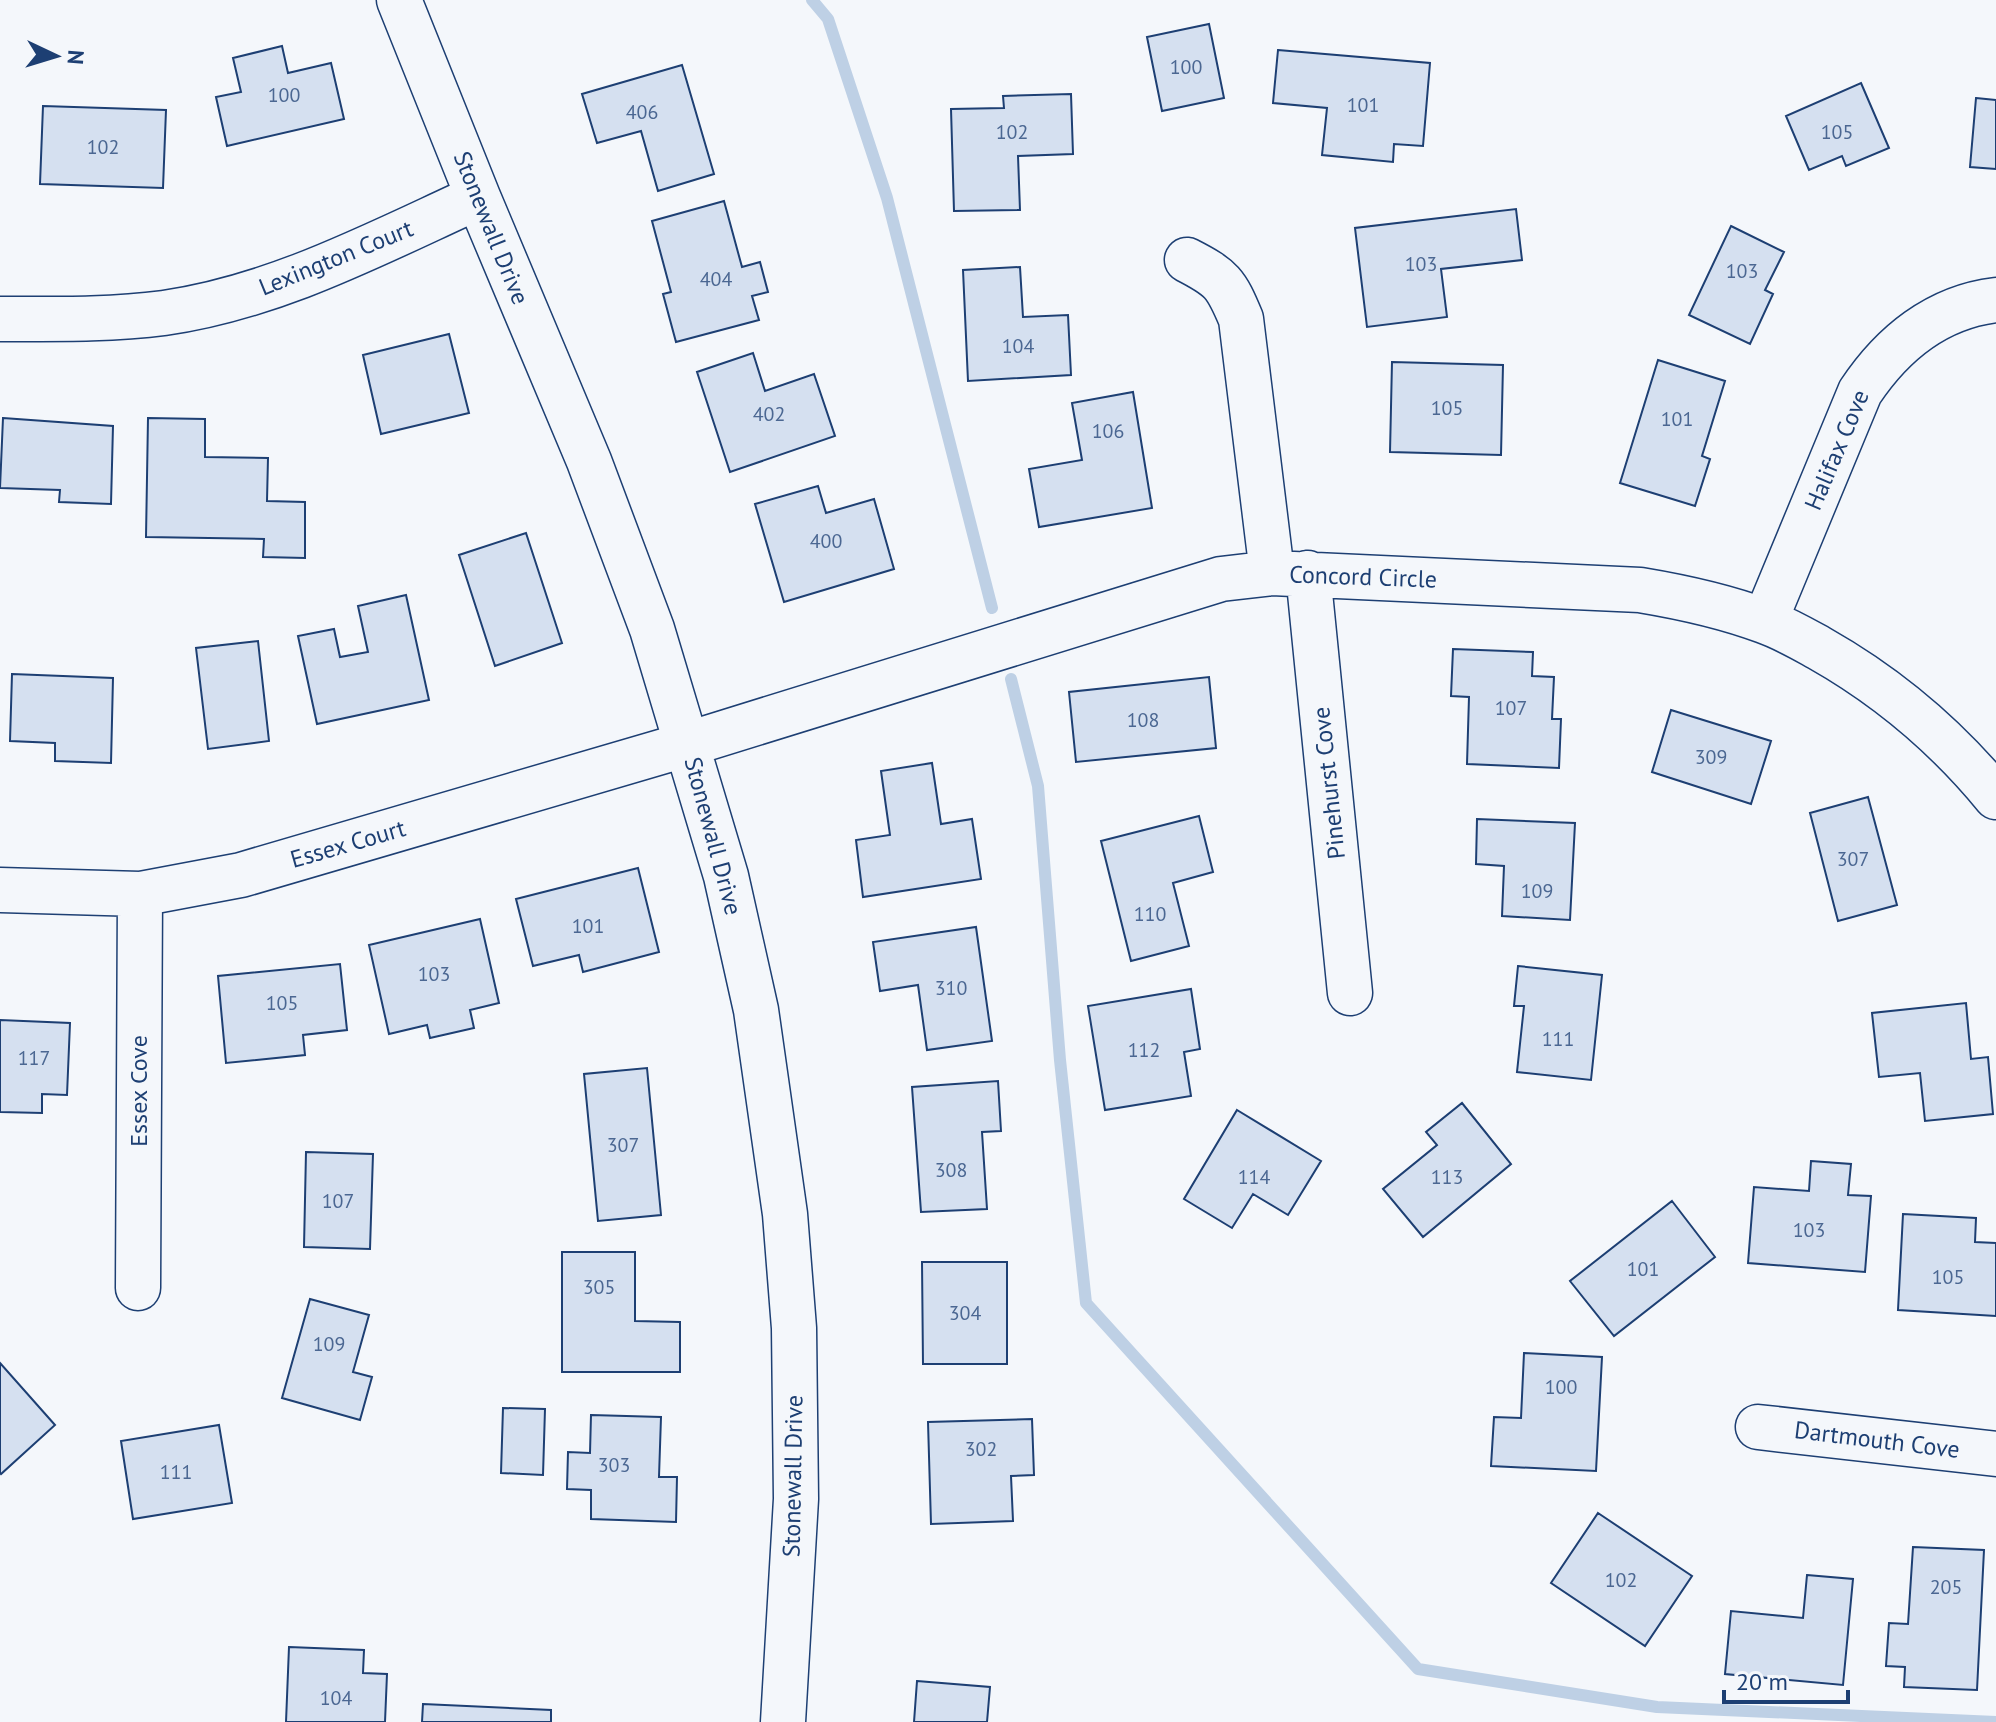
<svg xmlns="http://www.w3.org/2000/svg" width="1996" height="1722" viewBox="0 0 1996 1722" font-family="'PT Sans',sans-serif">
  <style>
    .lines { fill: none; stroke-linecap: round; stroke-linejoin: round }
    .stream { stroke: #bed0e5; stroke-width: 12 }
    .building { fill: #d5e0f0; stroke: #1d3f73; stroke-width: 2 }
    .minor-casing { stroke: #1d3f73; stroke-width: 47 }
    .minor { stroke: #f4f7fb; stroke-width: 44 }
    .labels { text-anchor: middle; stroke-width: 6; stroke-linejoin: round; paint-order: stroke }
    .number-label { font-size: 20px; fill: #4b6792 }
    .street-label { font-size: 24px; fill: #1d3f73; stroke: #f4f7fb }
  </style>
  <rect width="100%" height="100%" fill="#f4f7fb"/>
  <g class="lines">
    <path class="stream" d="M812 0 828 19 887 198 992 608
      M1011 679 1038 786 1060 1060 1086 1303 1418 1669 1657 1707 1996 1722"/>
  </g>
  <path class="building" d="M1209 24 1224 98 1162 111 1147 37Z
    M282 46 288 73 331 63 344 119 227 146 216 97 241 92 233 58Z
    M1278 50 1430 63 1423 146 1394 144 1393 162 1322 155 1327 108 1273 103Z
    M682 65 714 174 658 191 641 131 597 143 582 94Z
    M1861 83 1889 148 1846 166 1842 156 1809 170 1786 116Z
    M1071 94 1073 154 1018 156 1020 210 954 211 951 109 1004 108 1003 96Z
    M1976 98 1996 100V169L1970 167Z
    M43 106 166 110 163 188 40 184Z
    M724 201 742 267 760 262 768 292 752 296 759 320 676 342 663 294 671 292 652 221Z
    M1516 209 1522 260 1441 269 1447 317 1367 327 1355 228Z
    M1731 226 1784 252 1765 290 1773 294 1750 344 1689 315Z
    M1020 267 1023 317 1068 315 1071 375 968 381 963 270Z
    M449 334 469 413 381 434 363 355Z
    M753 353 765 391 814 374 835 436 730 472 697 372Z
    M1658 360 1725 381 1702 456 1710 459 1695 506 1620 483Z
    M1392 362 1503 365 1501 455 1390 452Z
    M1133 392 1152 508 1039 527 1029 469 1082 460 1072 403Z
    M3 418 113 426 111 504 59 502 60 490 0 488Z
    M148 418 205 419V457L268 458 267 501 305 502V558L263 557 264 539 146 537Z
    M818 486 826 513 874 499 894 569 784 602 755 504Z
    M526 533 562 643 495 666 459 555Z
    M406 595 429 700 317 724 298 636 334 629 340 657 368 652 358 606Z
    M258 641 269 741 208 749 196 648Z
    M1453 649 1533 652 1532 676 1554 677 1552 719H1561L1559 768 1467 764 1469 697 1451 696Z
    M12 674 113 678 111 763 55 761V743L10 741Z
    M1209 677 1216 748 1076 762 1069 692Z
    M1671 710 1771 741 1751 804 1652 772Z
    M932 763 941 824 972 819 981 879 863 897 856 840 890 835 881 771Z
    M1868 797 1897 905 1838 921 1810 813Z
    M1199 816 1213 872 1173 883 1189 946 1131 961 1101 841Z
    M1477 819 1575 823 1570 920 1502 916 1504 866 1476 864Z
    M638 868 659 952 583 972 579 955 533 966 516 899Z
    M480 919 499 1003 470 1010 474 1028 430 1038 427 1025 389 1034 369 945Z
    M976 927 992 1041 927 1050 918 985 880 991 873 942Z
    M340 964 347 1030 303 1035 305 1055 226 1063 218 976Z
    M1518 966 1602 975 1591 1080 1517 1072 1524 1006H1514Z
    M1191 989 1200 1049 1184 1052 1191 1096 1105 1110 1088 1006Z
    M1966 1003 1971 1059 1988 1057 1993 1114 1925 1121 1920 1073 1879 1077 1872 1013Z
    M0 1020 70 1023 67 1095 42 1094V1113L0 1112Z
    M647 1068 661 1215 598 1221 584 1074Z
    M998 1081 1001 1131 982 1132 987 1209 921 1212 912 1087Z
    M1462 1103 1511 1164 1423 1237 1383 1189 1437 1145 1426 1132Z
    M1237 1110 1321 1161 1288 1215 1253 1194 1232 1228 1184 1199Z
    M306 1152 373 1154 370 1249 304 1247Z
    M1811 1161 1851 1164 1848 1195 1871 1196 1865 1272 1748 1263 1754 1187 1809 1191Z
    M1672 1201 1715 1257 1614 1336 1570 1281Z
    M1903 1214 1976 1218 1975 1242 1996 1243V1316L1898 1310Z
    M562 1252H635V1321L680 1322V1372H562Z
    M922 1262H1007V1364H923Z
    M310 1299 369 1315 353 1372 372 1377 360 1420 282 1398Z
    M1524 1353 1602 1357 1596 1471 1491 1466 1494 1417 1521 1418Z
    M0 1363 55 1425 1 1474 0 1473Z
    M503 1408 545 1409 543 1475 501 1473Z
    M591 1415 661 1417 659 1477H677L676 1522 591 1519V1490L567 1489 568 1452 590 1453Z
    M1032 1419 1034 1475 1011 1476 1013 1521 931 1524 928 1422Z
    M219 1425 232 1503 133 1519 121 1441Z
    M1598 1513 1692 1576 1645 1646 1551 1583Z
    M1913 1547 1984 1550 1977 1690 1904 1687 1905 1667 1886 1666 1889 1623 1908 1624Z
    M1807 1575 1853 1579 1843 1685 1725 1674 1731 1611 1803 1618Z
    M289 1647 364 1650 363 1673 387 1674 385 1722H286Z
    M917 1681 990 1687 987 1722H914Z
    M423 1704 551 1710V1722H422Z"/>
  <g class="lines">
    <defs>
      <path id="minor" d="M399 0 478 197 589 461 652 629 726 876 756 1010 785 1214 794 1328 796 1499 783 1722
        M1187 260C1222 278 1226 283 1241 319L1272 573
        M0 319C55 319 110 320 164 313 276 297 377 243 478 197
        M1308 573 1350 993
        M1765 621 1860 392C1892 344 1937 307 1996 300
        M0 890 140 894 241 875 688 744 1221 579 1272 573 1640 590C1682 597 1724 606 1764 621 1784 628 1801 638 1819 648 1888 687 1946 736 1996 797
        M138 1288 140 894
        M1758 1427 1996 1454"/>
    </defs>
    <use href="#minor" class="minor-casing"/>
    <use href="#minor" class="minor"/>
  </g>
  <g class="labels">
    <g class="number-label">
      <text x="1186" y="74">100</text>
      <text x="284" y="102">100</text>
      <text x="1363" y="112">101</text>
      <text x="642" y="119">406</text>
      <text x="1012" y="139">102</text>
      <text x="1837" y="139">105</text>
      <text x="103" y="154">102</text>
      <text x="1421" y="271">103</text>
      <text x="1742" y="278">103</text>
      <text x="716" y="286">404</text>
      <text x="1018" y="353">104</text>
      <text x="1447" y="415">105</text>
      <text x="769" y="421">402</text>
      <text x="1677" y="426">101</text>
      <text x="1108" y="438">106</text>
      <text x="826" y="548">400</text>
      <text x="1511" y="715">107</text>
      <text x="1143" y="727">108</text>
      <text x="1711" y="764">309</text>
      <text x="1853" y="866">307</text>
      <text x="1537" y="898">109</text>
      <text x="1150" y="921">110</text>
      <text x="588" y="933">101</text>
      <text x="434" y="981">103</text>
      <text x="951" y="995">310</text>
      <text x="282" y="1010">105</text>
      <text x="1558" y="1046">111</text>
      <text x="1144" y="1057">112</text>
      <text x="34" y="1065">117</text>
      <text x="623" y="1152">307</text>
      <text x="951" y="1177">308</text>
      <text x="1254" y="1184">114</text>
      <text x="1447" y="1184">113</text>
      <text x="338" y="1208">107</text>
      <text x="1809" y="1237">103</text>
      <text x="1643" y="1276">101</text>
      <text x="1948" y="1284">105</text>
      <text x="599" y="1294">305</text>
      <text x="965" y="1320">304</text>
      <text x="329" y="1351">109</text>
      <text x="1561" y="1394">100</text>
      <text x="981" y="1456">302</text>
      <text x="614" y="1472">303</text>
      <text x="176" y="1479">111</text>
      <text x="1621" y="1587">102</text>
      <text x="1946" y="1594">205</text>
      <text x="336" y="1705">104</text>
    </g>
    <g class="street-label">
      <text transform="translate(491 228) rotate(68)" y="8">Stonewall Drive</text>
      <text transform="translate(336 258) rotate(-22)" y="8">Lexington Court</text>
      <text transform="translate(1837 450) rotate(-67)" y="8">Halifax Cove</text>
      <text transform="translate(1363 577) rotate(2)" y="8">Concord Circle</text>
      <text transform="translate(1329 783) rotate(-96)" y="8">Pinehurst Cove</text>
      <text transform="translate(713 836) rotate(75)" y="8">Stonewall Drive</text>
      <text transform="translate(348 844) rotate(-16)" y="8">Essex Court</text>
      <text transform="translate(139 1091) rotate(-90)" y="8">Essex Cove</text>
      <text transform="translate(1877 1440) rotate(7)" y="8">Dartmouth Cove</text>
      <text transform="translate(793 1476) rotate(-89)" y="8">Stonewall Drive</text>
    </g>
  </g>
  <g transform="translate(56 56) rotate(94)" stroke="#f4f7fb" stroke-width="6" paint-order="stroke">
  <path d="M0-6L14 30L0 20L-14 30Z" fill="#1d3f73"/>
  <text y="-12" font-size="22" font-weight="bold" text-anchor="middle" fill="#1d3f73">N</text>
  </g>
  <path d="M1724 1690v12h124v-12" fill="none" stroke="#1d3f73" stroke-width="4"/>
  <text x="1736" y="1690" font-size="24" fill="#1d3f73" stroke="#f4f7fb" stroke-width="6" paint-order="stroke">20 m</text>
</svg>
